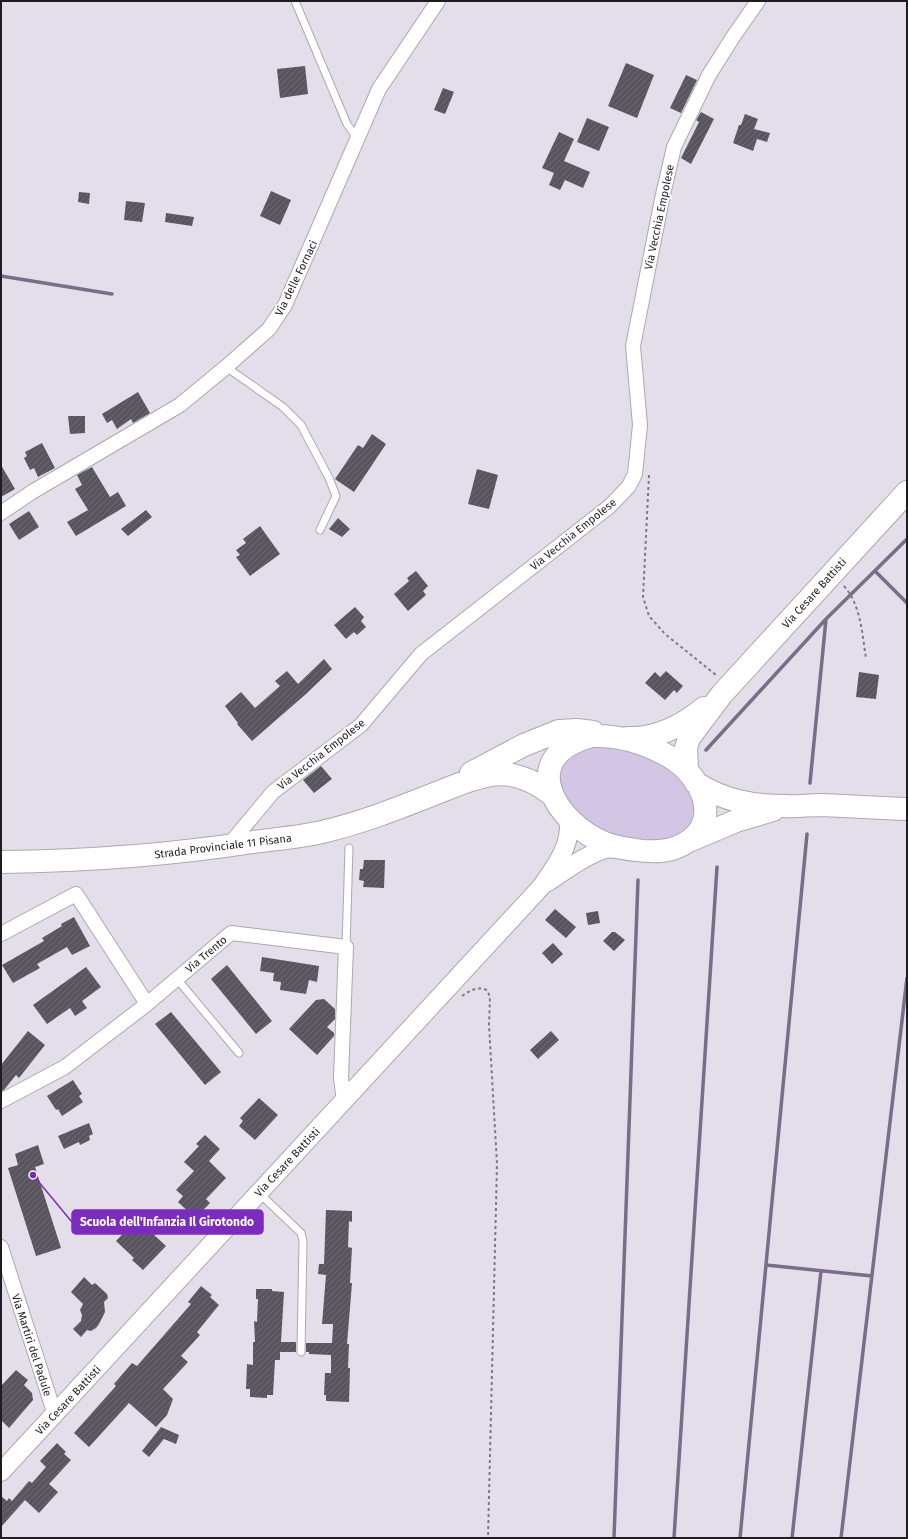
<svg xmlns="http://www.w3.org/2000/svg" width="908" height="1539" viewBox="0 0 908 1539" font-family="'Fira Sans',sans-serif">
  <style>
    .green { fill: #d3c5e4 }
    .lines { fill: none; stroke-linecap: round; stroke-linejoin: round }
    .stream { stroke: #7a6d89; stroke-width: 3.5 }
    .building { fill: url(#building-hatch) }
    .service-casing { stroke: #aca8b2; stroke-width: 9 }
    .minor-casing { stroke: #aca8b2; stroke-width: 16 }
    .tertiary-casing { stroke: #aca8b2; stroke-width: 20 }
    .primary-casing { stroke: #aca8b2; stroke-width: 24 }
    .path { stroke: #7c7980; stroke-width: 2; stroke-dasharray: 3 3; stroke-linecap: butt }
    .service { stroke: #fff; stroke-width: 7 }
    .minor { stroke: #fff; stroke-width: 14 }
    .tertiary { stroke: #fff; stroke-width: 18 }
    .primary { stroke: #fff; stroke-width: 22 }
    .labels { text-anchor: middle; stroke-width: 4; stroke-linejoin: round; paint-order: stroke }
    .street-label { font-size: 11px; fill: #1e1c20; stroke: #fff }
    .leader { fill: none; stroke: #7b2cbf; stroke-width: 1.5 }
    .callout-dot { fill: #7b2cbf; stroke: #fff; stroke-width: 1.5 }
    .callout { fill: #7b2cbf; stroke: #7b2cbf; stroke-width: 1.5 }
    .callout-label { font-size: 12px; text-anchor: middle; font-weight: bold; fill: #fff }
  </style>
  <defs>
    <pattern id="building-hatch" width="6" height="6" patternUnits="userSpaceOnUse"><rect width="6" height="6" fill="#59555e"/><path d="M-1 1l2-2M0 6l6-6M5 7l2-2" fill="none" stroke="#6d6971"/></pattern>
  </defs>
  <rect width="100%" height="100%" fill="#e3dee9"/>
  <path class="green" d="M593 744 640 751 681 776 699 807 691 829 667 842 619 839 580 818 557 783 564 758Z"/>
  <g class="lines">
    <path class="stream" d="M1 276 112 294
      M875 571 907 603
      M706 750 826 619 907 539
      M810 783 826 619
      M766 1265 872 1276
      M614 1538 638 880
      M674 1538 717 867
      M740 1538 807 834
      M792 1538 821 1271
      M841 1538 907 978"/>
  </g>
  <path class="building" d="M626 63 654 75 637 118 608 106Z
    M305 66 308 94 280 98 277 69Z
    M686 75 697 80 681 113 670 108Z
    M443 88 454 92 445 114 434 110Z
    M701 112 714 119 691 164 681 158 699 122 696 120Z
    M745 114 758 119 754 129 770 133 767 142 757 139 753 151 733 143 739 125H741Z
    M587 118 609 127 599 151 577 142Z
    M559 132 574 139 564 161 590 172 583 188 565 180 560 190 549 185 554 173 542 168Z
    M271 191 291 200 280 225 260 216Z
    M79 192 90 193 89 204 78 202Z
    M126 201 145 203 142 222 124 220Z
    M166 213 194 217 192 226 165 222Z
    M138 392 150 413 133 423 131 419 117 429 112 420 107 423 102 414Z
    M68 416H85V433L70 434Z
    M372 434 386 444 354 492 335 479 358 445 363 448Z
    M42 443 55 468 38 477 34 468 30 470 24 458 27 456 25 452Z
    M1 465 15 489 1 497Z
    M92 467 110 497 118 492 126 506 76 536 67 522 88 510 75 489 82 485 77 475Z
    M477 469 498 475 489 509 468 504Z
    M146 510 152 517 128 536 121 529Z
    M29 511 39 527 19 540 9 524Z
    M338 518 350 529 342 537 329 529Z
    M260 526 280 554 250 576 236 557 240 555 236 550 246 543 243 539Z
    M416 571 428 586 423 591 426 595 408 611 394 594 409 581 407 578Z
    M355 607 364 617 361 621 366 627 357 635 354 632 346 639 334 625Z
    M324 659 332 669 306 694 252 741 237 724 238 723 225 706 241 692 255 708 280 686 275 681 287 671 298 684Z
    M666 671 683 686 677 693 674 690 665 700 645 683 655 672 660 677Z
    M859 672 879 675 876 699 856 697Z
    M321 766 332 779 314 793 303 780Z
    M364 860H385L384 888 363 887 364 881 359 880 360 869H363Z
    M555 909 576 927 566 938 545 920Z
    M598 911 600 923 588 925 586 913Z
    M74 917 90 946 72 955 67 947 37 964 40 968 13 983 2 965 44 941 42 938 62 926 61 924Z
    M612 932H615L625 940 614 951 603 941Z
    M553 943 563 954 552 964 542 953Z
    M262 957 319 966 317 982 309 980 306 994 280 990 281 982 273 981 274 973 260 971Z
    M227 965 272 1021 256 1034 211 979Z
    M86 967 101 987 82 1001 87 1008 75 1016 70 1008 47 1024 33 1005Z
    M324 999 335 1009V1019L327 1027 334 1033V1036L317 1055 289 1029 316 1000Z
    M171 1012 221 1072 205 1085 155 1024Z
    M28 1031 45 1045 19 1078 16 1075 4 1090 1 1091V1065Z
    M551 1031 559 1040 538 1059 530 1050Z
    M73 1080 82 1094 79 1096 83 1102 62 1116 58 1109 56 1110 47 1096Z
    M259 1098 278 1115 255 1140 239 1126 243 1121 240 1118Z
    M89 1123 93 1134 89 1136 90 1140 80 1145 79 1142 64 1149 58 1136Z
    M205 1135 220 1149 209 1161 226 1178 209 1196 206 1199 210 1203 195 1218 178 1202 183 1196 176 1190 194 1171 184 1162 199 1146 196 1144Z
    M38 1145 44 1164 35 1167 61 1248 36 1256 8 1168 18 1165 15 1154Z
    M326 1210 352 1211V1222L349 1221 348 1247 352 1248 350 1283H352L347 1344H349L348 1368H350L349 1402 326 1401V1395H324L325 1373H331V1355L309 1354V1352H306V1343H332L333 1324H322L326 1275 318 1274 319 1264H324Z
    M137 1219 166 1246 143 1270 132 1260 134 1258 116 1241Z
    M84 1277 92 1285 95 1283 107 1294 108 1298 104 1302 105 1312 99 1324 96 1328 91 1331 87 1330 81 1337 73 1329 81 1321 82 1315 80 1310 83 1304 71 1292Z
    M201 1286 212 1295 210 1297 219 1305 197 1332 200 1335 181 1356 188 1362 163 1389 173 1399 167 1415 156 1427 129 1403 89 1447 74 1433 116 1386 114 1384 132 1363 137 1366 191 1304 188 1302Z
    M256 1289H272V1291L284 1292 281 1342H296V1352H280V1360H275L273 1395H267V1398L250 1397V1389H246L247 1364 253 1365V1342H255L254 1321 257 1322 258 1299H256Z
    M16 1370 28 1380 24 1385 32 1393 33 1400 9 1428 1 1420V1386Z
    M161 1427 179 1435 176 1444 164 1439 149 1457 142 1451Z
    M57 1443 66 1452 64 1454 71 1460 49 1484 58 1492 39 1513 25 1500 1 1527V1496L7 1501 9 1498 12 1501 29 1481 32 1483 46 1467 40 1461Z"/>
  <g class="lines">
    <defs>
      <path id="service" d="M295 1 347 124 357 138
        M226 367 283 407 301 425 329 478 336 496 320 530
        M346 947 349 848
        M177 979 239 1053
        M259 1193 301 1233 303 1241 301 1352"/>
      <path id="minor" d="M1 513 32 492 180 405 226 367 269 329 285 305 379 89 438 1
        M228 846 273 792 361 725 421 654 610 506 629 486 635 474 640 425 633 346 662 199 674 147 709 75 733 37 758 1
        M1 934 76 894 147 1004
        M1 1101 65 1067 147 1004 231 933 346 947 341 1078 344 1101
        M1 1247 55 1415"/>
      <path id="tertiary" d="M548 882C563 872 588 853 606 849 610 848 616 849 621 849
        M1 1472 541 887C553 870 569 849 569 827 569 823 567 819 565 815"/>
      <path id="primary" d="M592 736C619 735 646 743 670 757 706 779 725 829 675 848 663 852 649 852 636 850 627 849 616 847 607 844 554 823 515 756 592 736Z
        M628 738C657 739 682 726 704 708
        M687 771 686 748 689 738 722 694 907 492
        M471 773 524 745 559 731 577 730 593 732
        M696 783C725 801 752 806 785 806 797 807 808 805 819 805 848 806 878 808 907 809
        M691 840 736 821 773 810
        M1 862C86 861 170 855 253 842 276 839 300 837 322 832 365 822 406 805 447 789 488 772 514 765 551 794"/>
    </defs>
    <use href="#service" class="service-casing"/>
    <use href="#minor" class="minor-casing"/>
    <use href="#tertiary" class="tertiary-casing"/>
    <use href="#primary" class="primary-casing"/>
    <path class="path" d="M649 475 643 597 649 616 665 634 716 675
      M844 586C861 605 862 634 866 658
      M462 996C471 990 477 986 487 990L490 997 489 1025 497 1164 488 1538"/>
    <use href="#service" class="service"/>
    <use href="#minor" class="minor"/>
    <use href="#tertiary" class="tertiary"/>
    <use href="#primary" class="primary"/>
  </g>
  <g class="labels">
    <g class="street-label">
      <text transform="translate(659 217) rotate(-78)" y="4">Via Vecchia Empolese</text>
      <text transform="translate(296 278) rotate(-64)" y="4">Via delle Fornaci</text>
      <text transform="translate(573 534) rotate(-39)" y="4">Via Vecchia Empolese</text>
      <text transform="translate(814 593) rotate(-48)" y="4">Via Cesare Battisti</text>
      <text transform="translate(321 754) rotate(-38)" y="4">Via Vecchia Empolese</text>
      <text transform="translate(223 846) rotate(-7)" y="4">Strada Provinciale 11 Pisana</text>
      <text transform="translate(206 954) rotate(-40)" y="4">Via Trento</text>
      <text transform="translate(287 1162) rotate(-47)" y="4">Via Cesare Battisti</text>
      <text transform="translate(32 1345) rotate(72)" y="4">Via Martiri del Padule</text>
      <text transform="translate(68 1400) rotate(-47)" y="4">Via Cesare Battisti</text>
    </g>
  </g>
  <path class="leader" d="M33 1175L72 1222"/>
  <circle class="callout-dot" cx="33" cy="1175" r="4"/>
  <rect class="callout" x="72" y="1210" width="191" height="24" rx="4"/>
  <g class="callout-label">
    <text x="167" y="1226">Scuola dell'Infanzia Il Girotondo</text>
  </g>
  <rect width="908" height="1539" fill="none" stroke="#1e1c20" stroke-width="4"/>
</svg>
